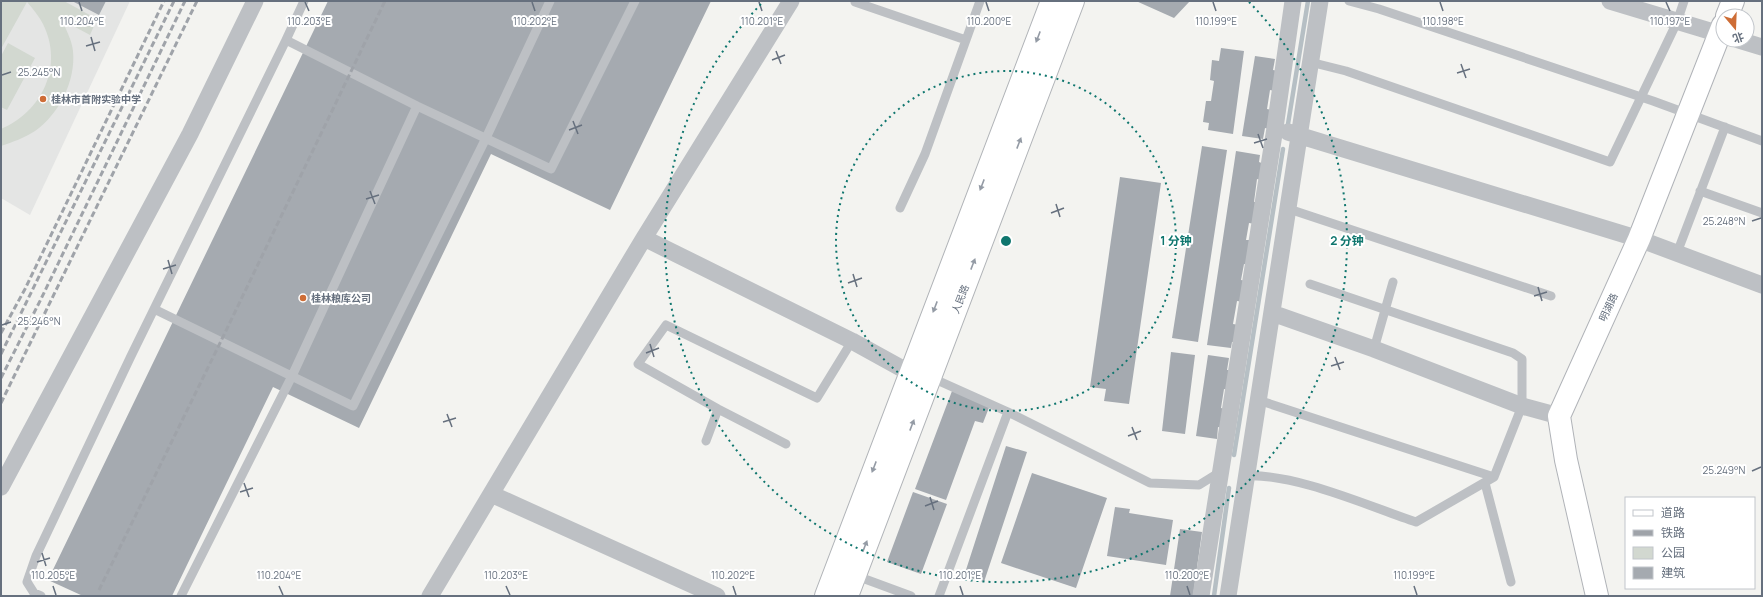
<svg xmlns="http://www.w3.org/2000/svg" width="1763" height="597" viewBox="0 0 1763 597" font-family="Manrope,'Noto Sans SC',sans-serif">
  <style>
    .built { fill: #e4e5e4 }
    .green { fill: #d2d8d0 }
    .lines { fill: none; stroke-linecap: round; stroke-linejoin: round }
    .stream { stroke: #b6bfc4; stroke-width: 4.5 }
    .building { fill: #a5aab0 }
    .secondary-casing { stroke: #b0b3b8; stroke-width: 24 }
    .primary-casing { stroke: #b1b4b8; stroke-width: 24 }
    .lane { stroke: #bdc0c4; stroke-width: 9 }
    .street { stroke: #bdc0c4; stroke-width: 17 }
    .secondary { stroke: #fff; stroke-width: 22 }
    .primary { stroke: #fff; stroke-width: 22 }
    .rail { stroke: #9fa3a9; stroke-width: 3; stroke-dasharray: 6 3; stroke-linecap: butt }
    .oneway { fill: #949ba5 }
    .ticks { fill: none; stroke: #66707e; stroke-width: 1.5 }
    .ring { fill: none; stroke: #0f766e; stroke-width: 2; stroke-dasharray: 2 4 }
    .poi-dot { fill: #ce6d36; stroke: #fff; stroke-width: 1.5 }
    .labels { text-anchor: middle; stroke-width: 4; stroke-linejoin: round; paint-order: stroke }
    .poi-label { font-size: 10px; font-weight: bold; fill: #66707e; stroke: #fff; text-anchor: start }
    .street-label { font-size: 10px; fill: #66707e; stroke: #fff }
    .ticks-label { font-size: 10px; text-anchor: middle; fill: #66707e; stroke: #fff; stroke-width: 4; stroke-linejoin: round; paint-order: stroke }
    .centre { fill: #0f766e; stroke: #fff; stroke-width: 2 }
    .ring-label { font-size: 12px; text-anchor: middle; font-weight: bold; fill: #0f766e; stroke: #fff; stroke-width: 4; stroke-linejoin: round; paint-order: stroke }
  </style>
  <rect width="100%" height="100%" fill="#f3f3f0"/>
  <path class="built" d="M1 1H130L30 215 1 198Z"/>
  <path class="green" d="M1 1H64L97 19 90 35 62 20C66 30 72 40 73 51 76 81 59 114 35 131 24 138 13 142 1 146V129C42 112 64 66 43 24 39 16 33 9 27 2L1 49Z
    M8 43 35 58 7 110 1 107V56Z"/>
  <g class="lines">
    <path class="stream" d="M1288 124 1308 1
      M1234 455 1283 149
      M1214 596 1229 488"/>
  </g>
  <path class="building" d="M72 1H106L99 15Z
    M328 1H711L610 210 491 154 359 428 273 387 172 596H83L48 580Z
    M1136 1H1190L1174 18Z
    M1221 48 1244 51 1233 134 1208 130 1209 123 1203 122 1206 101H1211L1214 81 1210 80 1212 60 1219 61Z
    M1255 56 1275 59 1273 70 1278 71 1275 91 1270 90 1267 109 1272 110 1269 129 1265 128 1263 139 1242 136Z
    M1202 146 1227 150 1198 342 1172 338Z
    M1236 151 1260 155 1259 162 1264 164 1261 180 1257 179 1254 202H1258L1255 224 1249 223 1246 240H1252L1249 265 1244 264 1241 280 1246 281 1243 302 1237 301 1233 324 1239 325 1236 342H1232L1231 348 1207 345Z
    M1120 177 1161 183 1129 404 1104 401 1106 389 1090 387Z
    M1171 352 1195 355 1185 434 1162 431Z
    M1208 355 1229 358 1227 370H1231L1228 390 1224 389 1221 408 1225 409 1222 428 1218 427 1217 439 1196 436Z
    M952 391 990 405 983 423 975 421 946 500 915 489Z
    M1006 446 1027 452 984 582 964 576Z
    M1032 473 1107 498 1076 588 1001 563Z
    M913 492 947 504 921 574 887 562Z
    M1115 507 1130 509 1129 513 1173 520 1166 565 1107 556Z
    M1180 529 1202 532 1193 596H1170Z"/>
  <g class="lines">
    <defs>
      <path id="secondary" d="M1727 16 1733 1
        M1597 596 1566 460 1559 416 1639 239 1723 25"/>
      <path id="primary" d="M826 596 1052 1
        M847 596 1073 1"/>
    </defs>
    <use href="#secondary" class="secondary-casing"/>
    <use href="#primary" class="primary-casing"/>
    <path class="lane" d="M304 1 286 40 417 106 551 169 635 1
      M1349 1 1379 9 1653 101 1762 141
      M855 2 966 40 980 1
      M1310 62 1346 71 1610 162 1677 22 1684 1
      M1700 191 1762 213
      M900 208 925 154 966 40
      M1289 209 1551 296
      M1677 253 1725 127
      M154 309 353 406 486 138 550 1
      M1374 349 1393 282
      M930 377 1008 412 1150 483 1199 485 1220 472
      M1258 400 1494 477
      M706 441 718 409
      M786 444 718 409 638 364 666 325 817 398 852 341
      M1245 476C1295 473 1368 506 1416 522L1494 477 1522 406V359L1513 353 1310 284
      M1485 483 1511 582
      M854 575 911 596
      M41 596 34 593 27 582 36 556 131 356 286 40
      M181 596 292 376 417 106
      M939 596 1008 412"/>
    <path class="street" d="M1610 1 1723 35
      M1739 40 1762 47
      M1288 132 1639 239 1762 285
      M644 238 852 341 910 373
      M1272 313 1374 349 1522 406 1559 416
      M1 487 190 134 255 1
      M491 494 717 596
      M430 596 644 238 791 1
      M1201 596 1275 128 1293 1
      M1228 596 1320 1"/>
    <use href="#secondary" class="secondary"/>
    <use href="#primary" class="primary"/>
    <path class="rail" d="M1 333 25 289 164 1
      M1 354 174 1
      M1 378 41 299 185 1
      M1 403 197 1
      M99 590 221 341 385 1"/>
  </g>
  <defs><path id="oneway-solid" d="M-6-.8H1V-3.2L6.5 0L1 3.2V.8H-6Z"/></defs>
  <g class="oneway">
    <use href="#oneway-solid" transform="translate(1038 37) rotate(111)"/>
    <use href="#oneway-solid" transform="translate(1019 143) rotate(-69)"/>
    <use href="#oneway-solid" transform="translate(982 185) rotate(111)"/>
    <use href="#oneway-solid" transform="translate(973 264) rotate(-69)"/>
    <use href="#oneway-solid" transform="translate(935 307) rotate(111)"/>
    <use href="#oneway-solid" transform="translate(912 425) rotate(-69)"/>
    <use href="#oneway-solid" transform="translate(874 467) rotate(111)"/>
    <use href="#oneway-solid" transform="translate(865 546) rotate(-69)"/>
  </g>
  <path class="ticks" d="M79 2 82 11M305 2 309 11M532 2 535 11M759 2 762 11M986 2 989 11M1213 2 1216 11M1440 2 1443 11M1666 2 1670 11M91 37 95 51M86 46 100 42M776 51 781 64M772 60 785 55M1461 64 1466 78M1457 73 1470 69M2 75 11 72M573 121 578 134M569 130 582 125M1258 134 1263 148M1254 143 1267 139M370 191 375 204M366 199 379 195M1056 204 1060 217M1051 213 1064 208M1752 221 1761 218M168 260 172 274M163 269 176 265M853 274 857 287M848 283 862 278M1538 287 1542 301M1534 296 1547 292M2 325 11 322M650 344 654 357M646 353 659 348M1335 357 1340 370M1331 366 1344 362M447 414 452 427M443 422 456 418M1132 427 1137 440M1128 436 1141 431M1752 471 1761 467M244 483 249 497M240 492 253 488M930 497 934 510M925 506 938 501M42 553 46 566M37 562 50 558M53 586 56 595M279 586 283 595M506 586 510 595M733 586 736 595M960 586 963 595M1187 586 1190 595M1414 586 1417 595"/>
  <g class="ring">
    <circle cx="1006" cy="241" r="170"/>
    <path d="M1249 2A341 341 0 1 1 763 2"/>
  </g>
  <g class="poi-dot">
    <circle cx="43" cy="99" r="4"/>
    <circle cx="303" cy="298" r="4"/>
  </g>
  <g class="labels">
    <g class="poi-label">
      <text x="51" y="103">桂林市首附实验中学</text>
      <text x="311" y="302">桂林粮库公司</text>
    </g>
    <g class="street-label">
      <text transform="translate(960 299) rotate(-69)" y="4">人民路</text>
      <text transform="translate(1608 307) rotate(-65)" y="4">明湖路</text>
    </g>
  </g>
  <g class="ticks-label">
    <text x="535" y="25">110.202°E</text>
    <text x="762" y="25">110.201°E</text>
    <text x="1216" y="25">110.199°E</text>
    <text x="1443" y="25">110.198°E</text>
    <text x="82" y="25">110.204°E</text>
    <text x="309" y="25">110.203°E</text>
    <text x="989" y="25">110.200°E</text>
    <text x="1670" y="25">110.197°E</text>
    <text x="39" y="76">25.245°N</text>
    <text x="1724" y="225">25.248°N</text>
    <text x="39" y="325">25.246°N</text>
    <text x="1724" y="474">25.249°N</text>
    <text x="53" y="579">110.205°E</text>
    <text x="279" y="579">110.204°E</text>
    <text x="506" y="579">110.203°E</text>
    <text x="733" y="579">110.202°E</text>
    <text x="960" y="579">110.201°E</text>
    <text x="1187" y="579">110.200°E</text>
    <text x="1414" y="579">110.199°E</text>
  </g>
  <circle cx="1006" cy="241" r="6" class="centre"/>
  <g class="ring-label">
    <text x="1176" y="245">1 分钟</text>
    <text x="1347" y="245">2 分钟</text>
  </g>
  <rect width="1763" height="597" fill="none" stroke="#66707e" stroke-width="4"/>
  <rect x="1625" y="497" width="130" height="92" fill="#ffffff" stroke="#c2c6cb"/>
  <rect x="1633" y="510" width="20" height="6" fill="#ffffff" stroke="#c2c6cb"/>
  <text x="1661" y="517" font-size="12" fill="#66707e">道路</text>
  <rect x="1633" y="530" width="20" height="6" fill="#9fa3a9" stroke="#c2c6cb"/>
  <text x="1661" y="537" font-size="12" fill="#66707e">铁路</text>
  <rect x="1633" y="547" width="20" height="12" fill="#d2d8d0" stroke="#c2c6cb"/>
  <text x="1661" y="557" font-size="12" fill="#66707e">公园</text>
  <rect x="1633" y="567" width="20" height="12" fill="#a5aab0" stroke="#c2c6cb"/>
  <text x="1661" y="577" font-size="12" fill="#66707e">建筑</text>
  <g transform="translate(1735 28) rotate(161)"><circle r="19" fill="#ffffff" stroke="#c2c6cb"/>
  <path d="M0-3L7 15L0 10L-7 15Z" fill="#ce6d36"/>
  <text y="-6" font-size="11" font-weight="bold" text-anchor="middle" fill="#66707e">北</text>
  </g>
</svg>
